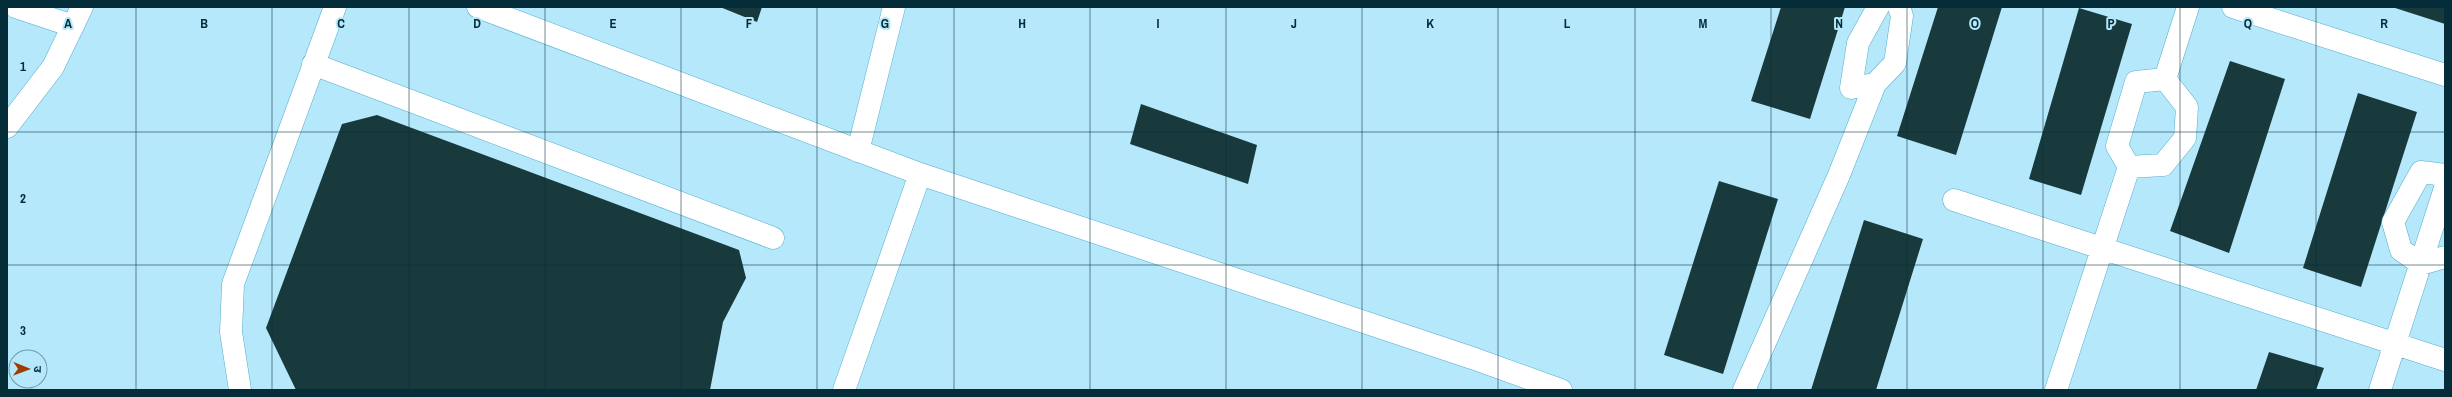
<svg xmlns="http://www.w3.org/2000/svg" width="2452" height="397" viewBox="0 0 2452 397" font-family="'Archivo Narrow','Noto Sans Devanagari',sans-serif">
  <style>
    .building { fill: #193a3d }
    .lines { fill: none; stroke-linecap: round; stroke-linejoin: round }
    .minor-casing { stroke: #53adcd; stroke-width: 23 }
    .minor { stroke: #fff; stroke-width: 22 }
    .grid { fill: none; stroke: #042d39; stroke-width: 1; stroke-opacity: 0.55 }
    .grid-label { font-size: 13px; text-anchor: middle; font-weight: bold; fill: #042d39; stroke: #b5e8fb; stroke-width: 4; stroke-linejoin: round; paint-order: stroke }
  </style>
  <rect width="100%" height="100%" fill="#b5e8fb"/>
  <path class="building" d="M720 7H762L757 22Z
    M1781 7H1845L1810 119 1751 101Z
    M1938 7H2002L1956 155 1897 136Z
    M2392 7H2445V24Z
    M2079 8 2132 24 2081 195 2029 179Z
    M2230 61 2285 79 2229 253 2170 231Z
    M2358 93 2417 112 2361 287 2303 268Z
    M1141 104 1257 145 1248 184 1130 144Z
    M377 115 739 250 746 278 723 322 710 390H296L266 328 342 124Z
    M1719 181 1778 199 1723 374 1664 355Z
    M1864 220 1923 239 1876 390H1811Z
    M2269 352 2324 368 2316 390H2256Z"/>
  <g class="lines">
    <defs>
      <path id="minor" d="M16 7 73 26
        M478 7 920 174 844 390
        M1878 7 1858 43 1851 88 1875 84 1895 63 1902 16 1899 7
        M2233 7 2445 75
        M313 64 773 238
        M2165 79 2188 7
        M7 127 53 67 82 7
        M858 151 894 7
        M920 174 1475 359 1561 390
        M2445 175 2421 172 2393 222 2401 250 2421 264 2445 257
        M1954 200 2445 360
        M240 390 231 332 233 284 335 7
        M1744 390 1839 175 1875 84
        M2056 390 2129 167 2117 146 2136 82 2165 79 2187 107 2185 138 2163 165 2129 167
        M2380 390 2445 188"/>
    </defs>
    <use href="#minor" class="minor-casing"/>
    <use href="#minor" class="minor"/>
  </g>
  <path class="grid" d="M136 7V390M272 7V390M409 7V390M545 7V390M681 7V390M817 7V390M954 7V390M1090 7V390M1226 7V390M1362 7V390M1498 7V390M1635 7V390M1771 7V390M1907 7V390M2043 7V390M2180 7V390M2316 7V390M7 132H2445M7 265H2445"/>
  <g class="grid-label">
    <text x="68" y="28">A</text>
    <text x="204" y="28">B</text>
    <text x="341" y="28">C</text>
    <text x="477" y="28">D</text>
    <text x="613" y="28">E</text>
    <text x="749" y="28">F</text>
    <text x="885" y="28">G</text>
    <text x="1022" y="28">H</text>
    <text x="1158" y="28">I</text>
    <text x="1294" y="28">J</text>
    <text x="1430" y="28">K</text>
    <text x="1567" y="28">L</text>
    <text x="1703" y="28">M</text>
    <text x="1839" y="28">N</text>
    <text x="1975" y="28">O</text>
    <text x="2111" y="28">P</text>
    <text x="2248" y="28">Q</text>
    <text x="2384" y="28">R</text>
    <text x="23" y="71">1</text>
    <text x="23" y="203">2</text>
    <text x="23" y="335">3</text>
  </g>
  <rect width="2452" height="397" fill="none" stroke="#042d39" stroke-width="16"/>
  <g transform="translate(28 369) rotate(91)"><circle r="19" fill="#b5e8fb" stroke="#6e9dad"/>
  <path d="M0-3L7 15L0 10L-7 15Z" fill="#9f3c00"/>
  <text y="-6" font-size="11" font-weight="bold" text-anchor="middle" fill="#042d39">उ</text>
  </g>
</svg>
